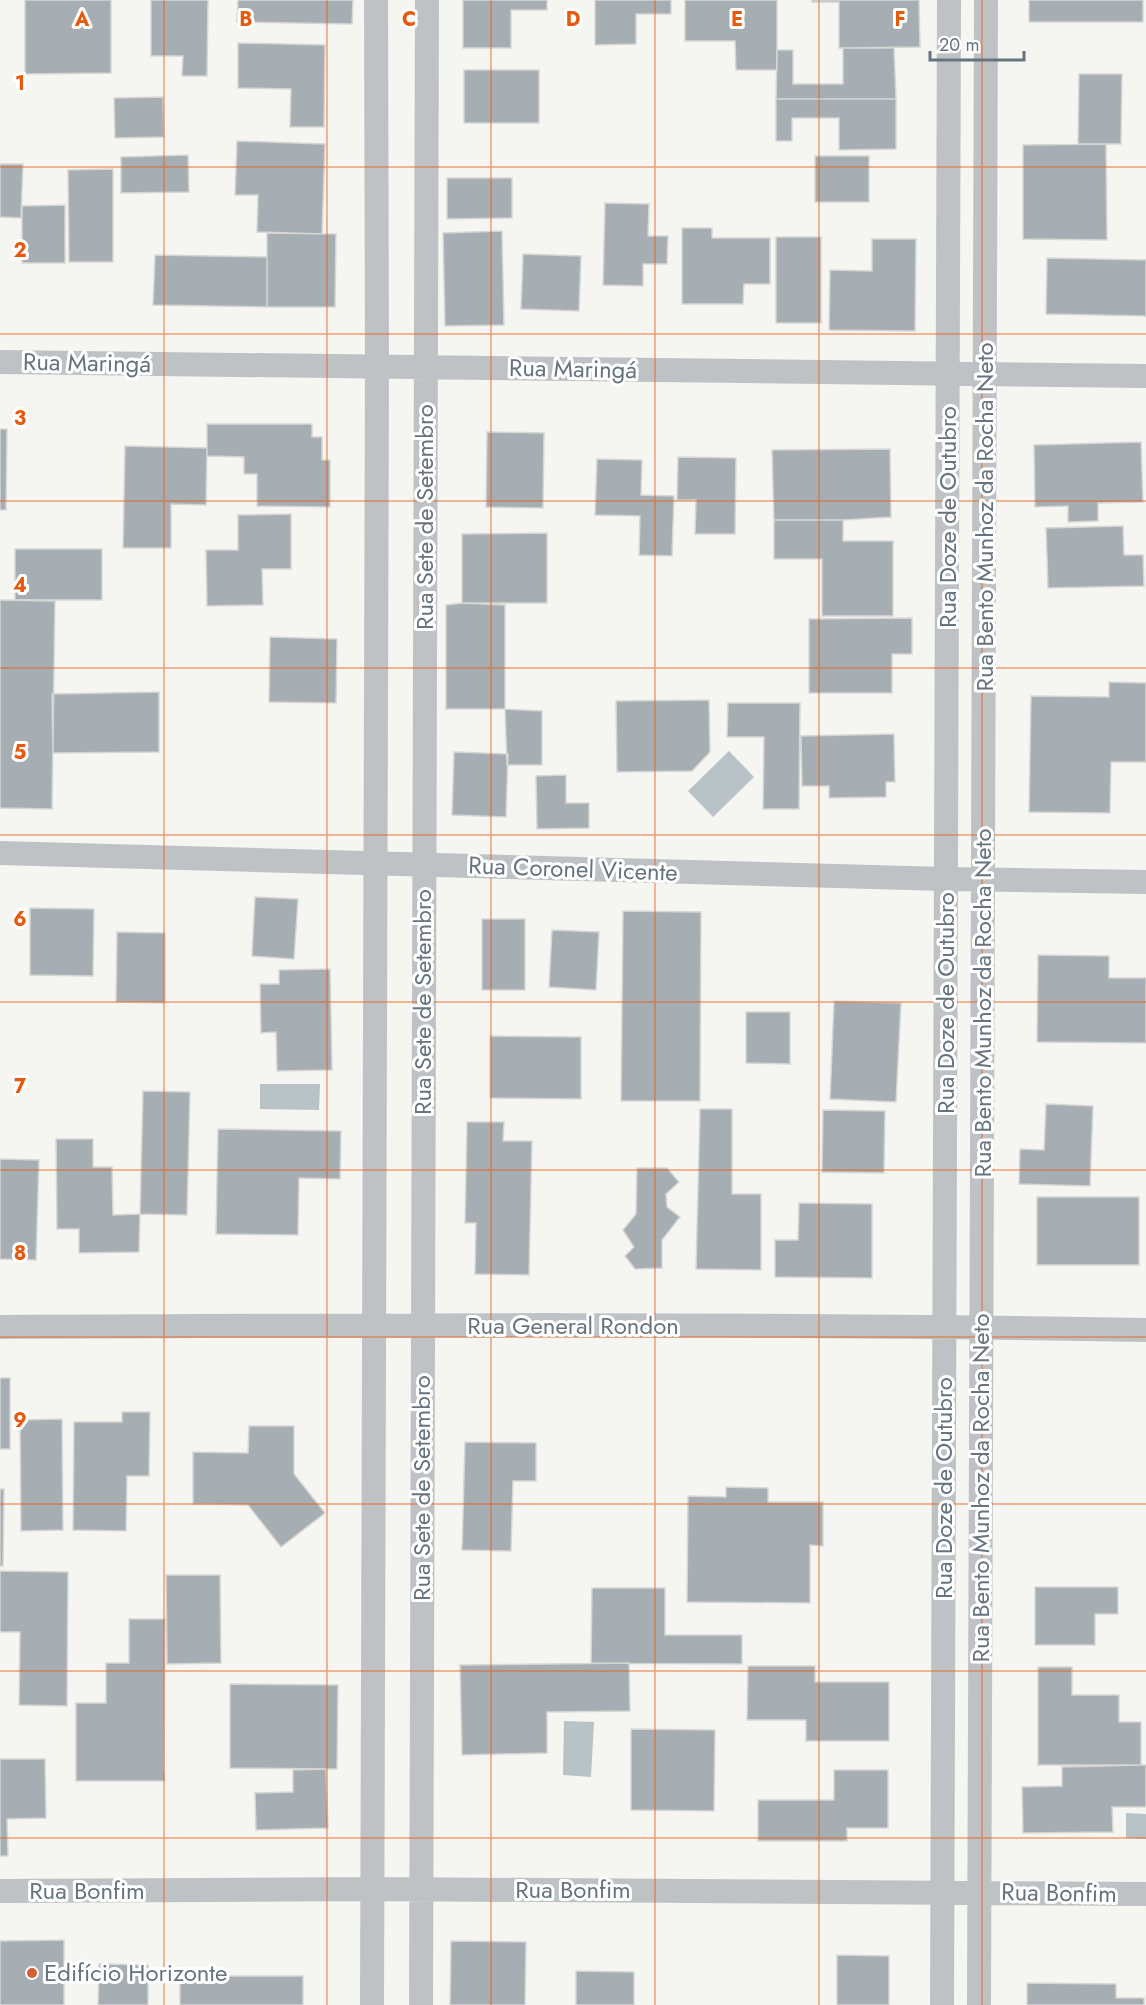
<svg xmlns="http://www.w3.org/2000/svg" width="1146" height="2005" viewBox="0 0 1146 2005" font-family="Jost,sans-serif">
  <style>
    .water { fill: #b8c2c7 }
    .building { fill: #a7aeb3; stroke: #d6d6d4; stroke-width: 1.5 }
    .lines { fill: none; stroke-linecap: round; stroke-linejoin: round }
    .street { stroke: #bec2c5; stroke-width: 24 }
    .grid { fill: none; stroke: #e8590c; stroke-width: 1.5; stroke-opacity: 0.55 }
    .poi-dot { fill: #d45e32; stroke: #fff; stroke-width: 2 }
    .labels { text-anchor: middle; stroke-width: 6; stroke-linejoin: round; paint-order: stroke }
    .street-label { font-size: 24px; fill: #667480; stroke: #fff }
    .poi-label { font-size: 24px; fill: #667480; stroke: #fff; text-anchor: start }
    .grid-label { font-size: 20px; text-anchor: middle; font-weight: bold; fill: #e8590c; stroke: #fff; stroke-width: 6; stroke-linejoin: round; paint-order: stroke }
  </style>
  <rect width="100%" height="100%" fill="#f5f5f1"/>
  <path class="water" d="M729 751 754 777 713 817 688 791Z
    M260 1084H320L319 1110 260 1109Z
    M564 1721 594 1722 591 1777 563 1775Z
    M1126 1813 1146 1814V1839L1126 1838Z"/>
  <path class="building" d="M25 0H111V73L25 74Z
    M151 0H208L207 76H182L183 56H151Z
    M238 0H353L352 24 237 22Z
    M463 0H547V10H511V48H463Z
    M595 0H671V14H636V44L595 45Z
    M685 0H777V70H736L735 41H685Z
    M812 0H919L920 47 839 48V2H812Z
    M1029 0H1143V22H1029Z
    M238 43 325 45 324 127H290L291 89 238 88Z
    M843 48H894L896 99H776L777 50H793V84H843Z
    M464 70H539V123H464Z
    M1079 74H1122L1121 144H1078Z
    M163 97 164 137 115 138 114 98Z
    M776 99H896V149L839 150V118H792V141H776Z
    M237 141 325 144 322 234 257 232 258 195H235Z
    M1106 144 1107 240 1023 239V145Z
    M188 155 189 192 121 193V157Z
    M815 156H869V202H815Z
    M0 164H23L21 218 0 217Z
    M113 169V262H69L68 170Z
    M447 178H512V218L447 219Z
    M605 203 649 204 648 236H668L667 264H643V286L603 285Z
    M65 205V263H22V206Z
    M682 228H712V238H770V284H744L743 304H682Z
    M502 231 504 325 445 326 443 233Z
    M267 233 336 234 335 307H267Z
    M776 237H821V323H776Z
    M872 239H916L915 331 829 330 830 270 872 271Z
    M523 254 581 256 579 311 521 309Z
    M155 255 267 257V307L153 305Z
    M1047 258 1146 260V316L1046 314Z
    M207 424H312V437H322V460H330V507L257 506V474H244V457L207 456Z
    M0 429H7L6 510H0Z
    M487 432 544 433 543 508 486 507Z
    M1141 442 1143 502 1098 503V521L1068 522V506L1035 507 1034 445Z
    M125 446 207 448 206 505 171 504V548H123Z
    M890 449 891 517 843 520H774L772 450Z
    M678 457 736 458 735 534H695L696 500H677Z
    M597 459 642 460 641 495 674 496 672 556 639 555 640 516 595 515Z
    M291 514V569H262L263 605 207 606 206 550H238V515Z
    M774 520H843V541H893V616H822V559H774Z
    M1123 526 1124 555H1143L1144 586 1048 588 1046 528Z
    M547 533V603H462V534Z
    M15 549H102V600H15Z
    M0 600 55 601 52 809 0 808Z
    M462 603 505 605V709H446V605Z
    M912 618V654H892V693H809V619Z
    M270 637 337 639 336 703 269 702Z
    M1109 682 1146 683V762H1111L1110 813 1029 812 1031 696 1109 697Z
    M159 692V752L53 753 52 694Z
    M709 700 710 752 692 771 617 772 616 701Z
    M728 703H800L799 809H763L764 737H727Z
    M505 709 542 711V765H507Z
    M894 734 895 782H886V797L829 798V786H802L801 736Z
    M454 752 508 754 506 817 452 815Z
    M566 775V803H589V828L537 829 536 776Z
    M255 897 298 899 294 959 252 956Z
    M30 908 94 909 93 976 30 975Z
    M623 911 701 912 700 1101H621Z
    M482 919H525V990H482Z
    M552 930 599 932 596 990 549 987Z
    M117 932 165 933V1003L116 1002Z
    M1038 955 1109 956V978H1146V1043L1037 1042Z
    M330 969 332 1070 277 1071 276 1032 261 1033 260 984H279V970Z
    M834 1001 901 1003 896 1102 830 1099Z
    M746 1012H790V1064L746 1063Z
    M490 1036 581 1037V1099L490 1098Z
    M143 1091 190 1092 187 1215 140 1214Z
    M1046 1104 1093 1106 1090 1186 1019 1184 1020 1149 1044 1150Z
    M700 1109H732V1194H761V1270L696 1269Z
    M823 1110 885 1111 884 1173 822 1172Z
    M467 1122H504L503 1141H532L529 1275 475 1274 476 1223H465Z
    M218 1129 341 1131 340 1179 299 1178 298 1235 216 1234Z
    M56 1139H93V1167H112L113 1215 140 1214 139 1252 79 1253V1229H57Z
    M0 1159 39 1160 36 1260 0 1259Z
    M637 1168H667L679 1182 666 1194 667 1207 680 1217 662 1240V1268L635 1269 625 1256 634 1247 623 1230 636 1214Z
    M1037 1197H1139V1265H1037Z
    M799 1203 872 1204V1278L775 1277V1240H798Z
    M0 1378H10V1449H0Z
    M122 1412H150L149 1476H127L126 1531 73 1530 74 1422H122Z
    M62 1419 63 1530 21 1531 20 1420Z
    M249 1426H294V1474L325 1513 281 1547 248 1505 193 1504V1452L248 1453Z
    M465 1442 536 1443V1481H513L511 1551 462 1550Z
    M726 1487 768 1488V1502H823V1546L810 1545V1603L687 1602 688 1496 726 1497Z
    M0 1489H4L3 1566H0Z
    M0 1571 68 1572 67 1706 19 1705 20 1632H0Z
    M166 1575H220L221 1663 167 1664Z
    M1035 1587H1118V1614H1095V1645H1035Z
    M592 1588H665V1635H742V1664L591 1663Z
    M129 1619H165L164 1767 165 1781H76V1703H106V1663H129Z
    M629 1663 630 1711 547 1712V1753L462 1755 460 1665Z
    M748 1666H815V1682H889V1741H806V1720H747Z
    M1038 1667H1072V1695H1119V1722H1141V1765H1038Z
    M230 1684 338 1685 337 1769 230 1768Z
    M631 1729 715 1730 714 1811 631 1810Z
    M0 1759H45L46 1818 7 1819 8 1856H0Z
    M1141 1765H1146V1807H1112L1113 1832 1023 1833 1022 1787 1062 1786V1767Z
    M326 1769 328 1828 256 1830 255 1793 293 1792V1770Z
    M834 1770H888V1828H847V1841H758V1800H834Z
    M64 1940V2005H0V1941Z
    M451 1941 526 1942 525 2005H450Z
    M837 1955 889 1956V2005H837Z
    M99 1964 148 1965V2005H98Z
    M576 1971 634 1972V2005H576Z
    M180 1976H303V2005H180Z
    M1027 1983 1116 1984V1998H1144V2005H1027Z"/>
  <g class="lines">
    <path class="street" d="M0 362 1146 376
      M0 853 946 879 1146 882
      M0 1327C382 1325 764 1323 1146 1330
      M0 1891 373 1889 1146 1894
      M372 2005 377 366 376 0
      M421 2005 427 0
      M942 2005 949 0
      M979 2005 986 0"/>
  </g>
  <path class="grid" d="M164 0V2005M327 0V2005M491 0V2005M655 0V2005M819 0V2005M982 0V2005M0 167H1146M0 334H1146M0 501H1146M0 668H1146M0 835H1146M0 1002H1146M0 1170H1146M0 1337H1146M0 1504H1146M0 1671H1146M0 1838H1146"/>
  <circle class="poi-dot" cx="32" cy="1973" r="6"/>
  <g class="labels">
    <g class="street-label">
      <text transform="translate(87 363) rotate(1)" y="8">Rua Maringá</text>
      <text transform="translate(573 369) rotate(1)" y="8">Rua Maringá</text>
      <text transform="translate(425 517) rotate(-90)" y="8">Rua Sete de Setembro</text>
      <text transform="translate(948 517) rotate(-90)" y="8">Rua Doze de Outubro</text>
      <text transform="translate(985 517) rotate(-90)" y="8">Rua Bento Munhoz da Rocha Neto</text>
      <text transform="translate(573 869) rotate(2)" y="8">Rua Coronel Vicente</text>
      <text transform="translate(423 1002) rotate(-90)" y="8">Rua Sete de Setembro</text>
      <text transform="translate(946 1003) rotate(-90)" y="8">Rua Doze de Outubro</text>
      <text transform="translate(983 1003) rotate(-90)" y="8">Rua Bento Munhoz da Rocha Neto</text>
      <text x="573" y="1334">Rua General Rondon</text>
      <text transform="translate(422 1488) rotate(-90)" y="8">Rua Sete de Setembro</text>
      <text transform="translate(944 1488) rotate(-90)" y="8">Rua Doze de Outubro</text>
      <text transform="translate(981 1488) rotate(-90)" y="8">Rua Bento Munhoz da Rocha Neto</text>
      <text x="573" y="1898">Rua Bonfim</text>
      <text x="87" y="1899">Rua Bonfim</text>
      <text transform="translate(1059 1893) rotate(1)" y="8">Rua Bonfim</text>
    </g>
    <g class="poi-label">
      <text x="44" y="1981">Edifício Horizonte</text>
    </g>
  </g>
  <g class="grid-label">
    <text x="82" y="26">A</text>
    <text x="246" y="26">B</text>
    <text x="409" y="26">C</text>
    <text x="573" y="26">D</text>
    <text x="737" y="26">E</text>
    <text x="900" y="26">F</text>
    <text x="20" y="90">1</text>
    <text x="20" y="257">2</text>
    <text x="20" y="425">3</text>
    <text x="20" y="592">4</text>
    <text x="20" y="759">5</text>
    <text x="20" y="926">6</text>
    <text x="20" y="1093">7</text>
    <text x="20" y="1260">8</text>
    <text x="20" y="1427">9</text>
  </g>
  <path d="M930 51v9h94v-9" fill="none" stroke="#667480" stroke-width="3"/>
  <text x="939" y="51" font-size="18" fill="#667480" stroke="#ffffff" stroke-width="4.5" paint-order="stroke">20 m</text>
</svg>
